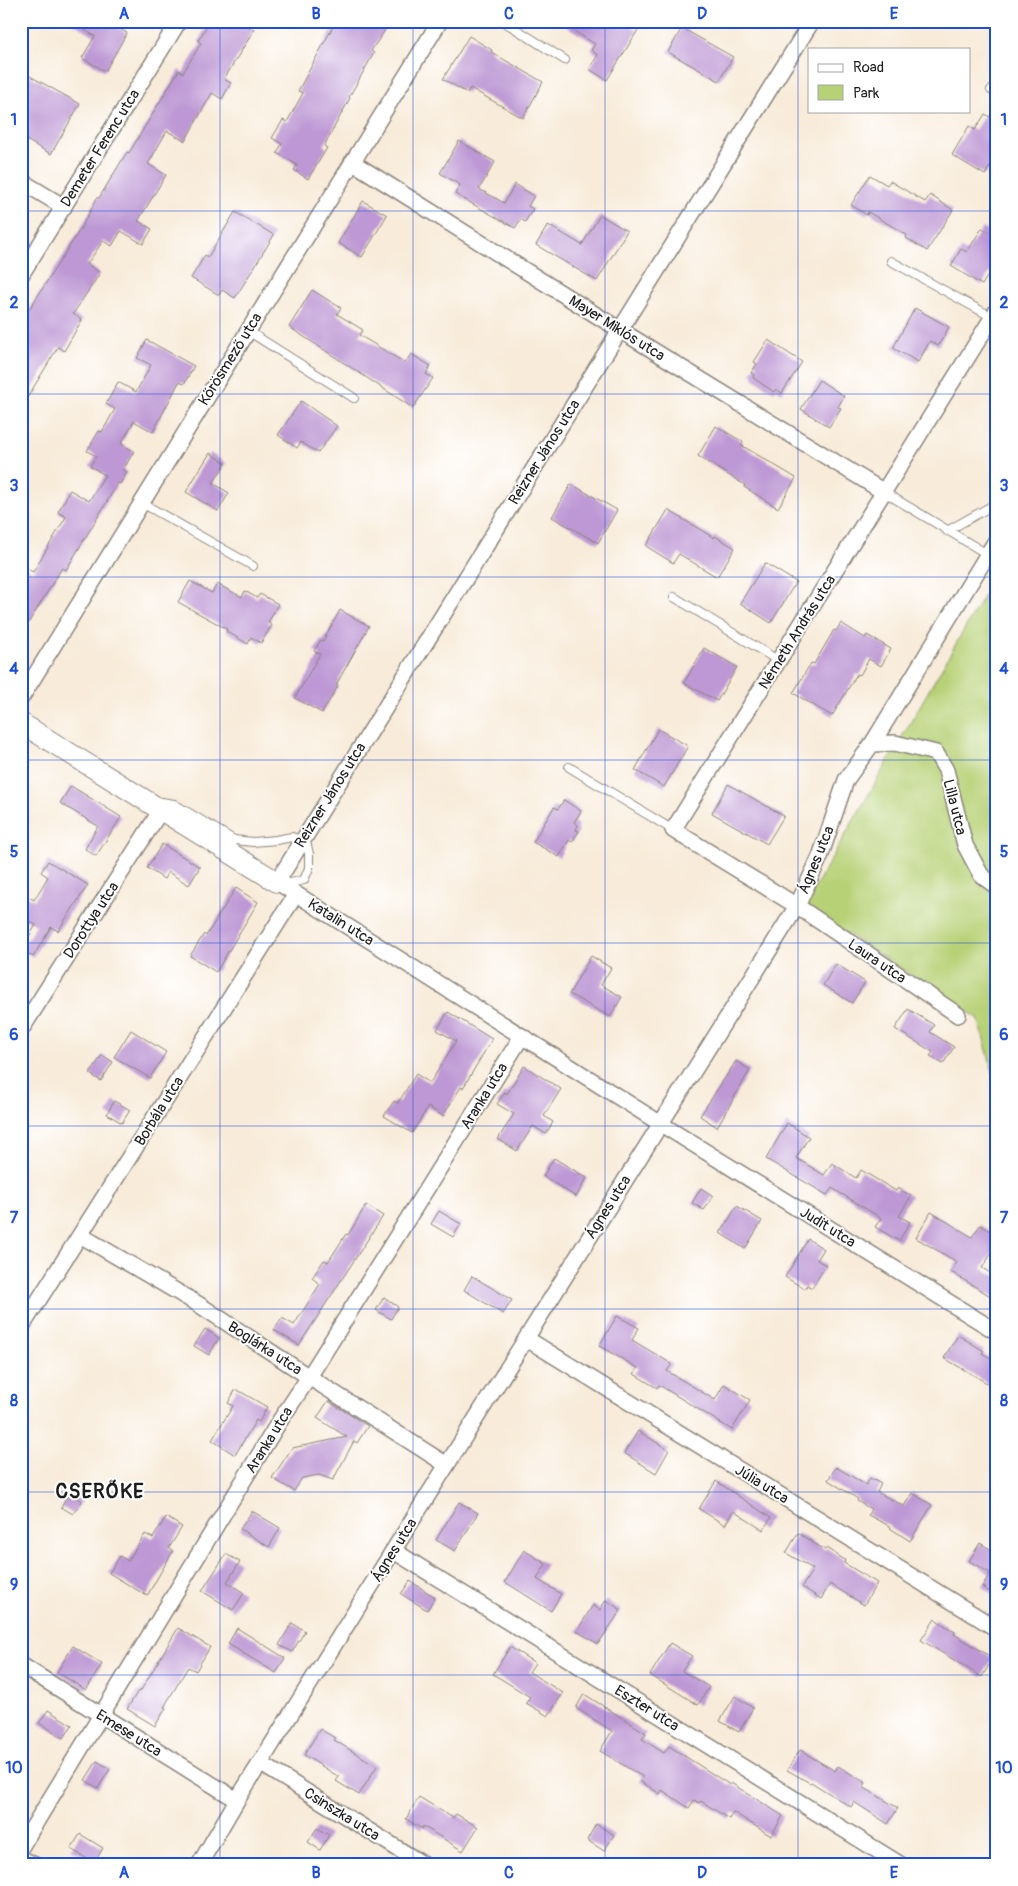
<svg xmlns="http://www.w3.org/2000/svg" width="1018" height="1886" viewBox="0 0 1018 1886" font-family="Pangolin,sans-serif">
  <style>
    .green { fill: #b7d176; stroke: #6a7649 }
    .building { fill: #bd98d4 }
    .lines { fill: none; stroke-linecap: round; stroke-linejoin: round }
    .service-casing { stroke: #8a847a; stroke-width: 10 }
    .minor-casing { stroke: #8a847a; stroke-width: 18 }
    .tertiary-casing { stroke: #8a847a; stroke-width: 22 }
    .service { stroke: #fff; stroke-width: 8 }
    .minor { stroke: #fff; stroke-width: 15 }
    .tertiary { stroke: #fff; stroke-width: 20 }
    .grid { fill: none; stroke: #1d4ed8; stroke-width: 1; stroke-opacity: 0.55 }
    .labels { text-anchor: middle; stroke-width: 4; stroke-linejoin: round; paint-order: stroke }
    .street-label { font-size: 15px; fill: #1c1c1c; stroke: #fff }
    .district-label { font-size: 20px; font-weight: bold; letter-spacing: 1px; fill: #1c1c1c; stroke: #fff }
    .neatline { fill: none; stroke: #1d4ed8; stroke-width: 2 }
    .grid-label { font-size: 16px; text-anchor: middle; font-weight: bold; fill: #1d4ed8 }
  </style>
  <rect width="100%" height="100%" fill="#fff"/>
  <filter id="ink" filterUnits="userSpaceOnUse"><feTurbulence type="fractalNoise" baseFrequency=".02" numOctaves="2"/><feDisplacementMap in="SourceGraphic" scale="10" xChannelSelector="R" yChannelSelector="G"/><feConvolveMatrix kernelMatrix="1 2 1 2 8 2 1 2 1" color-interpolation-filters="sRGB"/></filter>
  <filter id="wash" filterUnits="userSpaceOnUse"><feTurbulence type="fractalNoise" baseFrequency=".0096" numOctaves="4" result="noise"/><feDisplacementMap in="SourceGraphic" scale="20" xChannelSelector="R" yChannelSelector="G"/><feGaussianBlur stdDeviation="1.12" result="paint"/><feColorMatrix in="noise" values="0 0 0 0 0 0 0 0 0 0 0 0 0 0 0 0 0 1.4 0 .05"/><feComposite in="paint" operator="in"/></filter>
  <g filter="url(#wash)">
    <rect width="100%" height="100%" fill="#f8ebd9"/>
    <path class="green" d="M997 573V1086L978 1018 804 906Z"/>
    <g id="blocks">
      <path class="building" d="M69 21H106L127 33 105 71 82 58 95 36Z
        M210 21H239L254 30 224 79 231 83 222 99 212 93 185 141 167 131 148 164 166 175 138 221 152 229 143 244 121 231 112 246 103 241 87 264 100 273 73 314 82 320 64 351 58 347 21 408V322L81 228 97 198H99L127 152 129 153 179 70 183 73 201 43 198 41Z
        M336 21H391L371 51 374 53 349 97 350 98 324 146 327 148 308 179 294 170 297 165 277 153 282 144 272 138 283 120 287 122 303 93 298 91Z
        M558 21H624L638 30 607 80 589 69 598 55 591 50 595 44Z
        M682 28 733 57 719 81 668 52Z
        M469 36 492 50 491 52 543 82 523 118 470 88 467 93 443 79Z
        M21 71 80 104 51 154 21 137Z
        M985 114 997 121V155L985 175 952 155 969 126 975 130Z
        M459 141 495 162 479 189 504 203 515 184 534 196 528 206 533 209 525 222 521 219 515 228 455 194 460 185 440 173Z
        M870 175 887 185 890 181 925 202 930 195 953 210 927 251 906 238 907 235 868 212 867 215 851 205Z
        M363 201 387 215 362 257 338 243Z
        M235 212 274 235 235 298 222 290 219 295 191 278 205 255 208 257Z
        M600 215 627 231 597 281 536 245 548 225 582 245Z
        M982 228 997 237V261L982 285 951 266 961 249 967 252Z
        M312 290 341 308 337 314 363 330 359 335 405 363 411 354 431 366 426 374 433 378 413 408 289 327Z
        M915 308 949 327 938 346 930 341 918 362 893 348Z
        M147 340 194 366 184 384 179 382 153 432 134 421 121 444 134 451 123 470 127 472 120 484 118 483 66 570 62 568 21 635V565L33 572 66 517 58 512 70 490 89 501 105 475 90 466 96 456 87 451 99 431 102 432 115 409 106 404 118 382 136 392 151 365 137 358Z
        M768 340 802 362 782 393 776 389 774 392 753 378 754 375 751 373 757 364 754 362Z
        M819 380 844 396 838 407 841 408 829 427 801 409Z
        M301 401 337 426 318 453 301 442 297 448 278 435Z
        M716 426 743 442 741 445 796 478 778 508 744 487 745 485 698 456Z
        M210 453 226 463 213 483 229 493 218 511 186 492Z
        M571 484 617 510 598 543 552 517Z
        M668 510 714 538 715 536 735 548 717 577 679 554 673 563 646 546Z
        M765 563 796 582 771 623 740 603Z
        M190 581 212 593 217 584 242 597 245 591 257 598 260 594 278 604 268 623 272 625 261 643 251 637 248 644 226 631 227 629 178 602Z
        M340 610 369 626 336 685 338 686 322 713 295 698 320 654 314 651 321 640 323 641Z
        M841 623 865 638 867 635 891 649 881 666 869 659 860 675 857 674 832 716 793 693 811 663 814 664 834 630 836 631Z
        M704 648 737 667 717 701 684 683Z
        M658 729 688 746 664 787 635 770Z
        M728 784 784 816 767 844 712 813Z
        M71 786 121 817 96 856 85 849 98 826 60 803Z
        M564 800 581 811 574 822 578 825 576 830 579 831 572 842 569 840 559 857 533 842 554 807 558 809Z
        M162 844 200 867 189 885 168 872 164 879 147 868Z
        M48 861 88 885 58 931 51 927 33 957 21 949 36 925 21 916V892L34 900 48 877 41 872Z
        M236 888 258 902 216 972 190 956 204 934 206 936Z
        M591 956 611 968 601 985 622 997 610 1017 569 994Z
        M836 964 865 982 852 1003 823 985Z
        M908 1009 934 1025 930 1032 954 1047 943 1064 930 1056 933 1052 895 1029Z
        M448 1012 492 1039 463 1088 461 1087 443 1116 428 1107 412 1133 384 1116 394 1101 398 1103 416 1074 430 1083 456 1041 437 1030Z
        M131 1030 166 1052 150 1078 114 1057Z
        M102 1055 113 1062 101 1081 90 1074Z
        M736 1061 750 1070 717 1127 700 1116Z
        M524 1066 561 1089 544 1116 553 1122 546 1134 533 1126 517 1151 498 1139 514 1114 497 1104 505 1092 507 1094Z
        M114 1101 130 1110 122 1123 107 1114Z
        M787 1123 809 1137 796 1158 824 1175 832 1163 856 1178 861 1170 896 1191 898 1188 911 1196 899 1216 910 1222 899 1241 875 1227 881 1218 832 1188 827 1195 766 1159Z
        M554 1158 587 1178 576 1197 543 1176Z
        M701 1188 713 1196 704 1210 692 1203Z
        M366 1205 383 1216 299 1345 274 1330 282 1318 294 1325 320 1284 312 1278 324 1260 328 1262 346 1234 348 1235Z
        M737 1206 762 1221 745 1249 720 1233Z
        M439 1211 461 1224 453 1237 431 1224Z
        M931 1212 972 1237 980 1225 997 1235V1245L982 1268 997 1277V1300L951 1272 957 1262 916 1238Z
        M808 1239 824 1249 817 1260 826 1265 812 1288 807 1285 805 1289 785 1277Z
        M472 1276 512 1300 503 1314 464 1290Z
        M384 1297 398 1307 391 1319 376 1310Z
        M617 1316 639 1328 632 1340 672 1364 667 1371 715 1400 724 1384 750 1400 732 1430 659 1385 657 1388 634 1374 638 1368 599 1346Z
        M205 1329 219 1338 209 1355 194 1346Z
        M958 1335 984 1351 982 1353 997 1362V1389L944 1358Z
        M236 1389 267 1407 259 1422 256 1420 235 1455 212 1440 233 1406 228 1403Z
        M328 1401 368 1426 357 1443 354 1441 333 1480 319 1475 302 1478 294 1491 272 1478 292 1448 347 1437 317 1418Z
        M638 1431 669 1450 656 1473 624 1453Z
        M836 1467 866 1485 870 1478 881 1484 877 1492 904 1506 912 1493 932 1505 910 1541 890 1528 891 1527 868 1515 871 1509 857 1501 858 1499 828 1480Z
        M716 1481 771 1518 763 1530 733 1511 725 1525 699 1509Z
        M69 1493 82 1501 73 1514 61 1507Z
        M459 1502 478 1513 455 1551 436 1540Z
        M252 1511 280 1528 269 1547 240 1529Z
        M166 1517 182 1527 169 1548 173 1551 147 1596 109 1573 120 1556 128 1561 145 1534 153 1538Z
        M798 1533 825 1550 826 1548 845 1560 844 1563 877 1583 864 1605 830 1584 821 1599 802 1587 813 1569 786 1553Z
        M980 1543 997 1553V1596L982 1587 990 1573 969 1561Z
        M524 1550 546 1564 537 1579 561 1594 551 1611 505 1582Z
        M226 1554 240 1562 227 1582 244 1593 233 1610 202 1591Z
        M410 1581 435 1597 427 1610 401 1594Z
        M606 1600 621 1610 598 1644 577 1631 593 1605 600 1610Z
        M935 1619 955 1632 954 1634 993 1658 982 1677 921 1640Z
        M292 1623 305 1631 292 1652 279 1645Z
        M178 1628 210 1647 196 1671 188 1667 164 1707 166 1708 155 1726 127 1709 138 1691 140 1692Z
        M237 1628 285 1658 276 1673 228 1644Z
        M670 1643 692 1656 682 1671 709 1687 698 1705 650 1675Z
        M73 1646 102 1664 86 1690 57 1672Z
        M510 1647 535 1663 529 1672 563 1693 548 1716 526 1703 530 1697 493 1674Z
        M584 1694 646 1733 642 1739 664 1753 669 1746 730 1785 731 1783 783 1816 771 1836 733 1812 729 1819 701 1801 699 1803 694 1800 689 1808 662 1790 660 1794 640 1781 643 1777 600 1751 612 1731 576 1708Z
        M735 1696 753 1708 739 1732 720 1721Z
        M48 1710 72 1725 64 1738 39 1723Z
        M320 1729 335 1738 334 1740 377 1766 359 1795 336 1781 339 1777 304 1755Z
        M800 1750 835 1771 838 1766 866 1783 863 1787 898 1808 888 1824 854 1802 851 1807 811 1782 810 1783 787 1770Z
        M97 1761 110 1769 98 1788 85 1780Z
        M419 1797 453 1818 456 1814 478 1827 463 1851 423 1826 422 1829 406 1819Z
        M596 1824 614 1835 604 1851 587 1840Z
        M317 1828 329 1835 320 1850 308 1842Z
        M80 1834 103 1848 94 1863 71 1849Z"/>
    </g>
  </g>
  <g filter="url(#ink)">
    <use href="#blocks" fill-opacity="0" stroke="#8a847a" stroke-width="1"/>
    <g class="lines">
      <defs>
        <path id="service" d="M503 21 565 60
          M991 90 997 93
          M891 261 992 317
          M248 331 354 398
          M884 492 987 554
          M142 503 253 566
          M947 531 997 503
          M674 597 779 661
          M569 767 673 830
          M162 802 174 804 234 840 253 842 276 840 292 837 303 840 307 845 309 854V868L304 880 291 883 284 882"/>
        <path id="minor" d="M812 21 277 882 677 1134 997 1332
          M352 162 620 330 884 492
          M21 181 64 207
          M21 275 179 21
          M21 698 440 21
          M872 744 895 743 936 753 946 770 965 845 981 875 997 887
          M958 1015 797 906 673 830 997 310
          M21 1030 161 810
          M80 1235 198 1304 309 1377 447 1465
          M21 1328 296 894
          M527 1339 997 1629
          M394 1551 901 1865
          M21 1665 237 1800
          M260 1763 424 1865
          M21 1847 279 1422 309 1377 522 1036
          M21 1859 35 1865
          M199 1865 237 1800 797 906 820 857 846 780 872 744 997 539"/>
        <path id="tertiary" d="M21 723 277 882"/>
      </defs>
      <use href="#service" class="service-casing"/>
      <use href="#minor" class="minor-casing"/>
      <use href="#tertiary" class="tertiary-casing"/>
      <use href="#service" class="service"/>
      <use href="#minor" class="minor"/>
      <use href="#tertiary" class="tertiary"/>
    </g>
  </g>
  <path class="grid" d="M220 21V1865M413 21V1865M605 21V1865M798 21V1865M21 211H997M21 394H997M21 577H997M21 760H997M21 943H997M21 1126H997M21 1309H997M21 1492H997M21 1675H997"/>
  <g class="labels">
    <g class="street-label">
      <text transform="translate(100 148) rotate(-58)" y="5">Demeter Ferenc utca</text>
      <text transform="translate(617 328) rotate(32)" y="5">Mayer Miklós utca</text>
      <text transform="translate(230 359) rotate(-58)" y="5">Kőrösmező utca</text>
      <text transform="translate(544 452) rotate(-58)" y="5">Reizner János utca</text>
      <text transform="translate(797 632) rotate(-58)" y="5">Németh András utca</text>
      <text transform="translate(330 795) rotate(-58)" y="5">Reizner János utca</text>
      <text transform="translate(955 807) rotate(76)" y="5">Lilla utca</text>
      <text transform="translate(816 860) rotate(-68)" y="5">Ágnes utca</text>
      <text transform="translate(91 920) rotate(-57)" y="5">Dorottya utca</text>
      <text transform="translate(341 922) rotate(32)" y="5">Katalin utca</text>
      <text transform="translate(877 961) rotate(34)" y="5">Laura utca</text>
      <text transform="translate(484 1096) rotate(-58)" y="5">Aranka utca</text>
      <text transform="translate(159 1111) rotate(-58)" y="5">Borbála utca</text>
      <text transform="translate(608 1207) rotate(-58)" y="5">Ágnes utca</text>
      <text transform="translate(828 1227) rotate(32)" y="5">Judit utca</text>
      <text transform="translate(265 1348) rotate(33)" y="5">Boglárka utca</text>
      <text transform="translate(269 1440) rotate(-58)" y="5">Aranka utca</text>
      <text transform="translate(762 1484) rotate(32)" y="5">Júlia utca</text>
      <text transform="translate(394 1550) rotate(-58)" y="5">Ágnes utca</text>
      <text transform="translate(647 1708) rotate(32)" y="5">Eszter utca</text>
      <text transform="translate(129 1733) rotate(32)" y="5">Emese utca</text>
      <text transform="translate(342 1814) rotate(32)" y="5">Csinszka utca</text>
    </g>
    <g class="district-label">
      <text x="100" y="1498">CSERŐKE</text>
    </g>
  </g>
  <rect width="1018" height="1886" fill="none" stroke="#fff" stroke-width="55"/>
  <rect x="808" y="48" width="162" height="65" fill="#ffffff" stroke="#a4a4a4"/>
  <rect x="818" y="64" width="25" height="8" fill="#ffffff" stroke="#a4a4a4"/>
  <text x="853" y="72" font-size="15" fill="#1c1c1c">Road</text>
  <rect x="818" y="85" width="25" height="15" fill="#b7d176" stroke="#a4a4a4"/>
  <text x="853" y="98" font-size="15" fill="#1c1c1c">Park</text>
  <rect x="28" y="28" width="962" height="1830" class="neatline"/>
  <g class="grid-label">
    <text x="124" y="19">A</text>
    <text x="316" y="19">B</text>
    <text x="509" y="19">C</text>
    <text x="702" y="19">D</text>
    <text x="894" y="19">E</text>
    <text x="14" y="125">1</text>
    <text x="1004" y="125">1</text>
    <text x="14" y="308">2</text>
    <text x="1004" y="308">2</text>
    <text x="14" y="491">3</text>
    <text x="1004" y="491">3</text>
    <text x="14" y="674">4</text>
    <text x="1004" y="674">4</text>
    <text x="14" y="857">5</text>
    <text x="1004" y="857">5</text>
    <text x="14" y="1040">6</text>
    <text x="1004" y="1040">6</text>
    <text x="14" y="1223">7</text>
    <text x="1004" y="1223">7</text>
    <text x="14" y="1406">8</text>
    <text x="1004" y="1406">8</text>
    <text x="14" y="1590">9</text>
    <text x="1004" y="1590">9</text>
    <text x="14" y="1773">10</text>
    <text x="1004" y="1773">10</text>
    <text x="124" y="1878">A</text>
    <text x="316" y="1878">B</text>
    <text x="509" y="1878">C</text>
    <text x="702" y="1878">D</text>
    <text x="894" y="1878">E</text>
  </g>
</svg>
